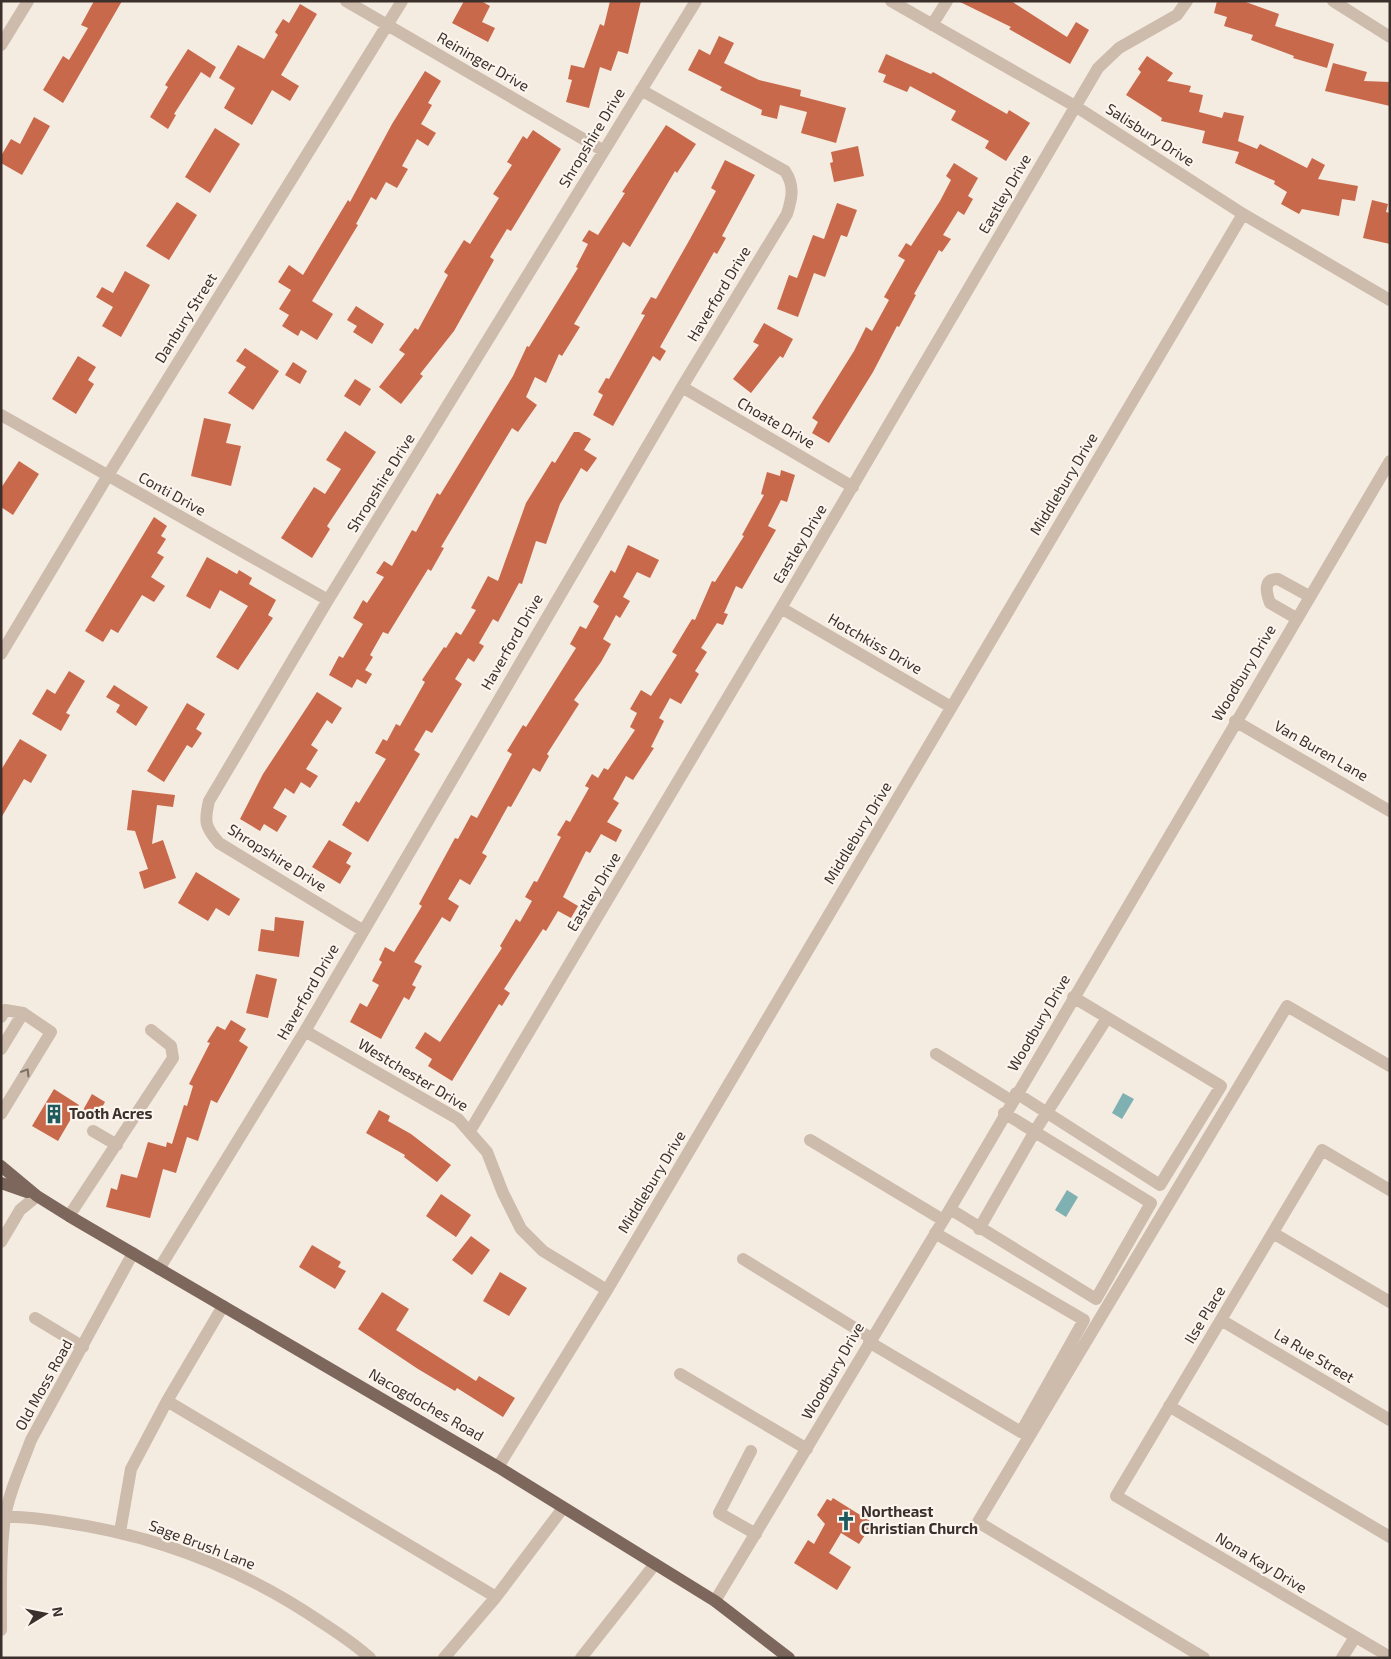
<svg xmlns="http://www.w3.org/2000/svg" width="1391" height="1659" viewBox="0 0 1391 1659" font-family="'Exo 2',sans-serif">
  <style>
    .water { fill: #7fb0b2 }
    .building { fill: #c8694b }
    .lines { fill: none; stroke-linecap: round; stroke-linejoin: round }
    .minor { stroke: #cdbbac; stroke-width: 12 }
    .major { stroke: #7d675c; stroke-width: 12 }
    .oneway { stroke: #7d6f65 }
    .labels { text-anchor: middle; stroke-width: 4.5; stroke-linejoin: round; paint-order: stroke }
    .street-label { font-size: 15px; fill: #3b302b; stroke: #fbf5ee }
    .poi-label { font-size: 15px; font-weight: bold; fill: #3b302b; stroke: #fbf5ee; text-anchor: start }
  </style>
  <rect width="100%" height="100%" fill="#f4ebe1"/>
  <path class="water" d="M1123 1093 1134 1099 1122 1119 1112 1113Z
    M1067 1190 1078 1197 1066 1217 1055 1210Z"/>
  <path class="building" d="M94 1H122L63 103 43 90 63 56 69 60 88 28 81 25Z
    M464 1H481L490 6 482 22 495 28 488 42 452 23Z
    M610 1H641L628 54 618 51 611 71 600 67 589 108 566 102 572 80 568 79 571 65 584 68 600 24 604 26Z
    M958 1H1011L1067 37 1076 22 1089 30 1070 64 1009 29 1011 27Z
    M1217 1H1243L1279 14 1275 26 1334 44 1327 68 1293 58 1294 56 1251 40 1253 35 1224 26 1227 17 1214 13Z
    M300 4 317 14 281 75 299 86 290 101 272 90 252 125 224 108 235 88 219 78 238 45 264 59 278 35 275 32 283 19 289 23Z
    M719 36 734 43 724 63 759 80 801 90 800 96 846 108 836 143 801 133 807 112 780 105 777 119 761 115 762 110 720 90 722 87 688 70 699 49 710 55Z
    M188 49 216 67 210 78 201 72 174 114 176 115 168 129 150 117 168 87 165 85Z
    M886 54 931 74 933 72 1007 114 1009 110 1030 123 1006 161 985 148 989 141 951 120 956 111 910 86 907 92 883 82 886 75 878 72Z
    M1147 56 1173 73 1167 81 1191 86 1189 92 1203 95 1199 112 1222 118 1224 112 1244 116 1238 141 1257 149 1260 144 1307 168 1312 158 1325 165 1318 179 1358 186 1355 201 1342 199 1339 216 1302 209 1299 214 1281 204 1287 192 1274 184 1275 181 1235 163 1239 152 1202 143 1205 131 1161 121 1162 118 1126 95 1141 72 1138 69Z
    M1333 63 1367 72 1364 81 1390 82V106L1325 91Z
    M425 71 441 81 428 103 432 105 421 124 436 133 428 146 417 139 402 166 408 169 397 188 386 182 376 200 371 197 356 224 358 225 312 301 333 314 317 340 301 330 298 336 282 326 289 315 279 309 291 290 278 282 289 265 303 275 348 200 350 202 392 124Z
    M34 117 50 126 22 175 1 163V156L11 139 20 144Z
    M666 125 696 144 677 173 675 171 630 247 623 242 574 324 580 327 562 356 559 354 546 383 535 377 526 397 537 405 518 432 512 428 441 547 444 548 431 571 428 569 388 634 383 632 370 655 373 657 365 670 372 674 366 684 357 679 352 688 329 675 339 656 343 658 363 624 353 618 363 600 367 603 384 577 376 573 384 561 392 566 412 530 416 532 437 493 440 495 513 376 527 346 529 347 578 268 576 267 588 244 582 241 589 230 598 235 625 193 622 192Z
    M215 128 240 144 210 193 185 177Z
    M533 130 561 149 511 231 507 229 490 257 494 260 454 331 420 374 423 376 401 404 379 387 405 354 399 350 415 328 418 330 448 275 444 272 464 240 470 244 499 198 493 194 512 165 507 162 523 136 527 139Z
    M858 146 864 176 834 182 830 163 833 162 831 152Z
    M725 160 755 175 722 236 726 238 717 254 714 252 660 347 666 351 660 361 653 356 613 426 593 415 603 395 598 392 606 378 609 379 645 315 641 314 651 297 656 299 690 239 716 191 711 188Z
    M954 163 978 178 968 196 973 199 964 215 958 211 943 235 951 239 942 252 939 250 914 294 916 295 899 327 897 326 873 372 829 443 812 433 818 422 812 418 854 351 866 327 872 331 889 300 884 297 905 260 898 256 906 243 911 246 940 201 951 180 946 176Z
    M1372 200 1388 204 1386 212 1390 213V244L1363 238Z
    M177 202 197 215 169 260 146 246Z
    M837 203 857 210 847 237 841 235 825 277 814 273 798 317 777 309 789 275 797 278 813 235 824 239Z
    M125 271 150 285 121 337 102 326 113 307 96 297 102 287 113 293Z
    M356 306 384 324 372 344 353 332 357 326 347 320Z
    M764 323 793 339 783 358 780 356 751 393 733 379 759 345 753 342Z
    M245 348 279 371 253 410 228 393 246 367 236 361Z
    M78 356 96 367 88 380 94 384 76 414 52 399Z
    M293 362 307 371 300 384 285 375Z
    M355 379 371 389 360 406 344 396Z
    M204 418 231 424 226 443 241 446 231 486 191 476Z
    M345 431 376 452 327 526 330 529 312 558 281 538 314 487 325 494 341 469 326 460Z
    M574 432H579L591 439 584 450 597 458 587 472 581 468 560 504 546 544 536 541 522 584 519 583 498 622 493 619 479 643 484 646 474 662 468 658 455 679 462 684 432 733 426 730 414 750 420 754 368 842 342 825 356 801 359 803 386 759 375 753 383 739 387 741 396 724 400 726 425 682 422 680 444 647 446 648 456 632 461 635 476 610 471 608 488 576 498 581 526 503 552 461 555 463Z
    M19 461 39 474 13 515 1 507V488Z
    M781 470 795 475 787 502 781 500 768 526 776 530 742 589 736 586 724 613 728 614 723 625 717 623 701 648 707 652 695 671 699 674 681 704 670 698 659 718 664 721 651 747 654 748 633 780 626 776 613 799 619 803 607 822 622 830 616 842 601 834 590 853 586 851 563 897 578 906 571 918 558 911 546 931 543 929 504 989 510 993 502 1006 499 1004 452 1081 428 1066 432 1059 415 1048 425 1032 440 1042 502 948 500 946 516 919 520 922 532 901 525 897 534 881 537 882 561 837 557 835 566 820 570 822 589 788 585 786 592 774 598 778 604 768 608 770 635 730 630 727 637 713 630 709 641 690 651 696 677 655 672 652 692 619 695 620 712 581 715 582 744 536 742 535 764 495 761 494 767 472 780 476Z
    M154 517 167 526 161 536 166 539 157 553 164 557 151 577 165 586 154 602 142 595 118 633 111 629 103 642 85 631Z
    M628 545 659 560 650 578 637 572 623 597 630 601 620 618 616 615 603 639 611 644 601 662 574 700 579 704 547 754 549 756 540 772 533 768 511 807 508 806 482 853 487 856 470 885 460 879 448 899 459 906 450 922 442 917 414 962 422 966 412 985 416 987 409 1000 404 997 381 1039 350 1022 360 1003 367 1007 379 985 372 981 382 962 379 960 385 947 394 952 422 906 419 904 455 838 458 839 471 815 477 818 512 754 507 751 523 725 526 727 576 648 570 644 580 626 586 629 599 606 593 602 611 570 615 573Z
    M207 557 237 574 239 570 252 578 249 584 276 600 268 615 273 618 238 670 216 657 248 606 220 590 210 609 186 596Z
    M69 671 85 681 66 713 70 715 61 731 32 714 47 689 55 694Z
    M114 685 148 707 136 726 116 712 120 705 106 697Z
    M317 692 342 708 332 724 327 720 311 745 318 750 306 769 318 776 310 788 301 782 294 794 285 788 273 808 287 816 277 832 264 824 260 831 240 819 263 774Z
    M187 703 205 714 196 729 202 733 192 748 187 745 164 782 147 771Z
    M20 739 47 755 31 783 24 779 1 818V770Z
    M132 790 175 795 173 807 157 805 152 844 163 840 176 878 144 889 139 872 148 869 135 831 127 830Z
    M329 840 352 853 346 863 351 866 340 884 312 867Z
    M196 872 240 899 229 916 216 908 208 921 178 903Z
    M275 917 304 921 299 957 258 951 261 929 274 931Z
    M256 974 277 979 268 1018 246 1013Z
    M231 1020 246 1029 239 1041 248 1047 217 1103 211 1100 198 1141 187 1137 176 1173 163 1169 150 1218 106 1207 111 1188 117 1190 121 1174 137 1178 148 1142 166 1147 167 1142 172 1144 184 1105 187 1106 193 1086 189 1084 210 1043 207 1042 217 1026 225 1030Z
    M54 1089 79 1105 58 1141 32 1126Z
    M92 1094 105 1102 95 1120 82 1112Z
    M379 1110 390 1116 388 1121 411 1134 451 1165 437 1182 404 1157 405 1155 366 1133Z
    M441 1194 471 1215 456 1237 426 1216Z
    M471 1236 490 1250 472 1275 452 1260Z
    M312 1245 341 1262 338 1267 346 1271 335 1289 299 1267Z
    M500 1272 527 1288 509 1316 483 1301Z
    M382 1292 409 1309 396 1330 476 1381 479 1376 515 1398 503 1417 457 1388 455 1391 418 1369 358 1329Z
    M833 1498 873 1523 859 1544 841 1533 829 1553 851 1567 837 1590 794 1563 808 1540 814 1544 825 1524 817 1515 827 1499 831 1501Z"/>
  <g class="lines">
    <path class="minor" d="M346 1 604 151
      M891 1 1075 106 1243 214 1390 300
      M1333 1 1390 37
      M932 25 947 1
      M1 45 28 1
      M682 387 853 487
      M1 415 328 600
      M781 608 951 707
      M1296 618 1270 603C1266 592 1263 579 1278 579L1309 596
      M1 654 107 477 402 1
      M1235 721 1390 811
      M362 930 219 843C205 827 204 822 209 801L328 600 696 1
      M1 1017 5 1010 23 1013 51 1032 1 1114
      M305 1031 458 1119 487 1152 503 1193 521 1229 543 1251 607 1290
      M1 1049 23 1013
      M936 1054 1012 1101
      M1016 1093 1160 1185 1221 1086 1073 997
      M93 1131 117 1145
      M470 1131 781 608 1098 68 1119 48 1177 15 1187 1
      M810 1140 943 1220
      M1390 1190 1322 1150 1116 1496 1390 1657
      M950 1209 1096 1299 1151 1203 1004 1113
      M69 1216 173 1058 171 1046 151 1030
      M979 1229 1035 1131 1107 1018
      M1273 1233 1390 1302
      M1 1242 20 1210 37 1196
      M743 1259 871 1338
      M159 1269 305 1031 682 387 787 214C792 198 795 186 785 171L641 90
      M35 1318 83 1347
      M1221 1320 1390 1420
      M869 1342 1021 1432 1084 1320 935 1233
      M680 1374 807 1449
      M167 1401 496 1597
      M1169 1406 1390 1537
      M751 1451 719 1513 756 1534
      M498 1467 607 1290 1243 214
      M1 1517C21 1516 42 1519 62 1522 155 1535 243 1569 321 1622 338 1633 355 1644 370 1658
      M120 1532 131 1469 167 1401 223 1306
      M715 1601 950 1209 1390 461
      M1 1630C1 1592 0 1554 5 1517 9 1491 22 1465 31 1440L133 1253
      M444 1658 496 1597 563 1508
      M581 1658 655 1564
      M1204 1658 978 1522 1287 1006 1390 1066
      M1342 1658 1355 1637"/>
    <path class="major" d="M1 1166 37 1196 69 1216 498 1467 715 1601 789 1658
      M1 1183 27 1192"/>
  </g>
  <defs><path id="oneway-chevron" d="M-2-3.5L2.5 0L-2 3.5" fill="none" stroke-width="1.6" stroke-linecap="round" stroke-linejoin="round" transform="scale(1.25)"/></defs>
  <use class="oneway" href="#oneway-chevron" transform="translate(26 1072) rotate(-59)"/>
  <defs>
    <symbol id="building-bare" viewBox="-9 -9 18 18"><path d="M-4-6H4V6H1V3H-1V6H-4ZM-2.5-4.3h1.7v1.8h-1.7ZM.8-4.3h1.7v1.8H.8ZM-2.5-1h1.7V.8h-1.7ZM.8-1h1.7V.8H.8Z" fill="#1f5a5e" stroke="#fbf5ee" stroke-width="2.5" paint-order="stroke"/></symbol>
    <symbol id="church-bare" viewBox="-9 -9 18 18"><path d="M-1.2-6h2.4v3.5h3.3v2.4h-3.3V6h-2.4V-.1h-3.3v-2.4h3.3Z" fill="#1f5a5e" stroke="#fbf5ee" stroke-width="2.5" paint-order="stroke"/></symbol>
  </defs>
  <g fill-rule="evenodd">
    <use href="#building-bare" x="40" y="1100" width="28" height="28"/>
    <use href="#church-bare" x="832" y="1507" width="28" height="28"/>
  </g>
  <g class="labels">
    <g class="street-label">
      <text transform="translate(483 62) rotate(30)" y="5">Reininger Drive</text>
      <text transform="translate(1150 135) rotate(33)" y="5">Salisbury Drive</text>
      <text transform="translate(592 138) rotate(-59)" y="5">Shropshire Drive</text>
      <text transform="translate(1005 194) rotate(-60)" y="5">Eastley Drive</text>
      <text transform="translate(719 294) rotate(-59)" y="5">Haverford Drive</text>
      <text transform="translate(186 318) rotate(-58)" y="5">Danbury Street</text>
      <text transform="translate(776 423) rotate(30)" y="5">Choate Drive</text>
      <text transform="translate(381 483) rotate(-58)" y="5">Shropshire Drive</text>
      <text transform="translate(1064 484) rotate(-59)" y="5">Middlebury Drive</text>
      <text transform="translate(172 494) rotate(29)" y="5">Conti Drive</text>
      <text transform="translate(800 544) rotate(-59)" y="5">Eastley Drive</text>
      <text transform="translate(512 642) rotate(-60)" y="5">Haverford Drive</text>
      <text transform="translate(875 644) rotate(30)" y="5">Hotchkiss Drive</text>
      <text transform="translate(1244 673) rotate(-59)" y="5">Woodbury Drive</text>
      <text transform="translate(1321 751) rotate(30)" y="5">Van Buren Lane</text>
      <text transform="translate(858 833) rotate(-59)" y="5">Middlebury Drive</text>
      <text transform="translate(277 858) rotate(32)" y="5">Shropshire Drive</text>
      <text transform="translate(594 892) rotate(-59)" y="5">Eastley Drive</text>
      <text transform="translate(308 992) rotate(-60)" y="5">Haverford Drive</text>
      <text transform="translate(1039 1023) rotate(-60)" y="5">Woodbury Drive</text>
      <text transform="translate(413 1075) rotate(31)" y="5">Westchester Drive</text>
      <text transform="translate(652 1182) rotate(-59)" y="5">Middlebury Drive</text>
      <text transform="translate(1205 1315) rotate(-59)" y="5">Ilse Place</text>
      <text transform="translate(1314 1356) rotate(31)" y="5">La Rue Street</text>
      <text transform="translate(833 1371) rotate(-60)" y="5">Woodbury Drive</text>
      <text transform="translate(44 1385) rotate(-61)" y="5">Old Moss Road</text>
      <text transform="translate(426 1405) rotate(30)" y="5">Nacogdoches Road</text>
      <text transform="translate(202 1545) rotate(21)" y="5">Sage Brush Lane</text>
      <text transform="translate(1261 1563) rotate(31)" y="5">Nona Kay Drive</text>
    </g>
    <g class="poi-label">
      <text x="69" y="1119">Tooth Acres</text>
      <text x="861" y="1517">Northeast<tspan x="861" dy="17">Christian Church</tspan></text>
    </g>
  </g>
  <rect width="1391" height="1659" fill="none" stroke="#3b302b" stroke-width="5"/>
  <g transform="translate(45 1614) rotate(80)" stroke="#fbf5ee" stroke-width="4" paint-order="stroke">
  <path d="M0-4L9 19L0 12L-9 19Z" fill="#3b302b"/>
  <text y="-8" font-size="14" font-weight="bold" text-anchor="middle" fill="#3b302b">N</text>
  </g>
</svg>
